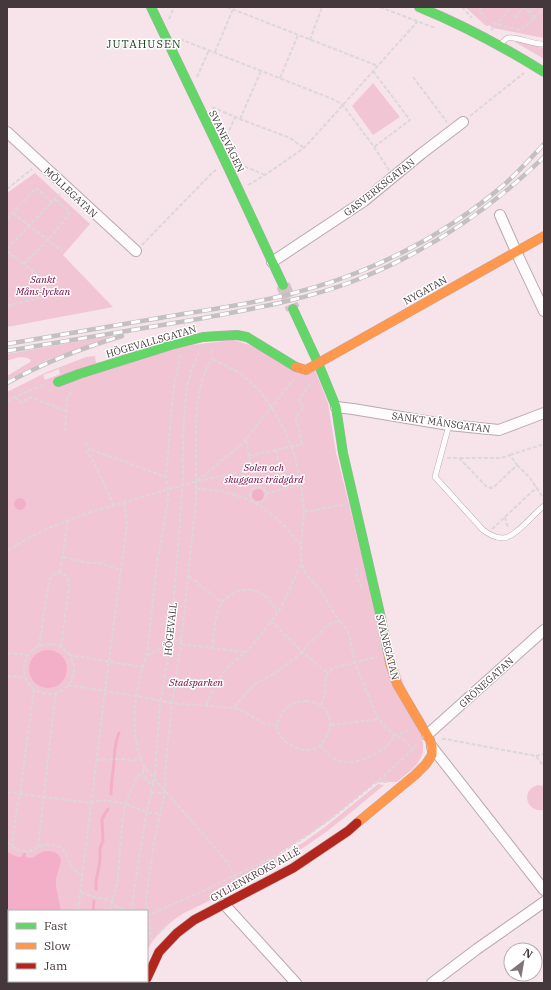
<svg xmlns="http://www.w3.org/2000/svg" width="551" height="990" viewBox="0 0 551 990" font-family="'IBM Plex Serif',serif">
  <style>
    .green { fill: #f2c5d4; fill-rule: evenodd }
    .water { fill: #f4afc8 }
    .lines { fill: none; stroke-linecap: round; stroke-linejoin: round }
    .stream { stroke: #f4afc8; stroke-width: 3 }
    .secondary-tunnel { stroke: #d3c2c7; stroke-width: 14; stroke-dasharray: 14 7; stroke-linecap: butt }
    .lane-casing { stroke: #b7aaae; stroke-width: 6 }
    .street-casing { stroke: #b7aaae; stroke-width: 12 }
    .fast-casing { stroke: #b7aaae; stroke-width: 10 }
    .slow-casing { stroke: #b7aaae; stroke-width: 10 }
    .jam-casing { stroke: #b7aaae; stroke-width: 10 }
    .path { stroke: #dcd7d9; stroke-width: 2; stroke-dasharray: 4 2; stroke-linecap: butt }
    .lane { stroke: #fefbfc; stroke-width: 5 }
    .street { stroke: #fefbfc; stroke-width: 10 }
    .fast { stroke: #63d668; stroke-width: 9 }
    .slow { stroke: #ff974d; stroke-width: 9 }
    .jam { stroke: #b3261e; stroke-width: 9 }
    .rail-casing { stroke: #c4bfc1; stroke-width: 4.5 }
    .rail { stroke: #fff; stroke-width: 3; stroke-dasharray: 9; stroke-linecap: butt }
    .path-bridge { stroke: #dcd7d9; stroke-width: 2; stroke-dasharray: 4 2; stroke-linecap: butt }
    .labels { text-anchor: middle; stroke-width: 3; stroke-linejoin: round; paint-order: stroke }
    .street-label { font-size: 10px; fill: #45383c; stroke: #fff }
    .park-label { font-size: 10px; font-style: italic; fill: #6f003d; stroke: #fff }
    .neighbourhood-label { font-size: 11px; letter-spacing: 1px; fill: #0f3c17; stroke: #fff }
  </style>
  <rect width="100%" height="100%" fill="#f6e4ea"/>
  <path class="green" d="M465 7H544V38L493 28 489 25 487 26 485 25Z
    M517 41 544 48V59L515 42Z
    M373 83 400 117 373 135 352 106Z
    M35 173 90 224 63 255 113 307 7 327V193Z
    M110 336V337L45 361 7 380V376L30 362 31 360C23 355 15 358 7 361V354Z
    M233 340 253 346 314 368 328 403 336 452V454L337 456 365 569 422 739C428 760 411 770 397 782H376L332 818 308 835 279 853 271 871 184 913C168 923 156 934 147 950V911H9V981H133V983H7V392L47 372 86 357 95 356 96 363 184 346ZM59 369 60 374 45 380 43 375Z
    M378 784 384 785 349 814 326 832 303 848 278 863 282 855 304 842 325 827Z
    M538 785 544 786V810C526 813 520 790 538 785Z"/>
  <path class="water" d="M252 495a6 6 0 1 1 12 0a6 6 0 1 1-12 0Z
    M14 504a6 6 0 1 1 12 0a6 6 0 1 1-12 0Z
    M29 669a19 19 0 1 1 38 0a19 19 0 1 1-38 0Z
    M47 851C54 851 60 853 61 861L56 879V886L61 911H9V981H50L51 983H7V852L15 856 20 857 22 856 23 853H26V857C33 860 35 855 40 853 41 852 45 851 47 851Z"/>
  <g class="lines">
    <path class="stream" d="M111 794C111 786 112 779 113 771 115 758 113 747 119 733
      M96 889V881L100 861V848L103 841 102 819 108 809
      M93 911 94 901
      M83 981V983"/>
    <path class="secondary-tunnel" d="M283 285 293 309"/>
    <defs>
      <path id="lane" d="M500 45C502 43 505 39 508 38 516 36 534 45 544 44
        M449 425 435 477 436 478 483 530C489 534 495 538 503 538 515 538 534 513 544 506"/>
      <path id="street" d="M7 132 136 251
        M500 215 519 258 544 311
        M272 262 364 201 421 154 463 122
        M336 407 353 409 449 425 499 430 544 413
        M427 735 544 630
        M432 747 544 890
        M224 904 296 983
        M432 983 477 949 544 902"/>
      <path id="fast" d="M151 7 227 165 283 285
        M419 7C463 25 504 47 544 72
        M293 309 318 363 336 407 343 453 379 609 388 652
        M58 382 79 374 171 345 203 337 218 336 237 335 247 337 296 367"/>
      <path id="slow" d="M296 367 306 370 544 236
        M357 823 415 775 426 764 432 755V747L430 740 397 684 390 663 388 652"/>
      <path id="jam" d="M147 978 159 952 177 933 194 920 293 868 348 831 357 823"/>
    </defs>
    <use href="#lane" class="lane-casing"/>
    <use href="#street" class="street-casing"/>
    <use href="#fast" class="fast-casing"/>
    <use href="#slow" class="slow-casing"/>
    <use href="#jam" class="jam-casing"/>
    <path class="path" d="M227 7 378 66
      M380 7 435 28
      M462 7 472 18
      M482 7 479 11 486 18
      M529 13 535 7
      M514 18 524 8
      M534 18 544 8
      M169 19 174 7
      M493 22 496 24 521 30 534 18 524 7
      M491 30 512 7
      M180 39 335 100 343 105 374 147 389 170
      M310 40 322 7
      M215 52 233 9
      M373 71 410 120 374 147
      M197 77 209 50
      M413 77 447 122
      M280 78 298 35
      M212 107 240 119 290 138 304 148
      M470 116 524 73
      M240 119 261 71
      M227 136 235 117
      M239 164 265 175
      M248 185 265 175 304 148 325 125 417 22
      M7 189 32 169
      M13 213 62 251
      M7 219 36 188 52 202 60 194
      M142 245 211 174 216 170
      M7 249 52 202
      M7 251 47 282C50 288 50 291 47 296L7 306
      M24 264 48 240 68 216 69 211 55 199
      M180 355 173 394 166 477 168 489V500L157 563 147 655C136 684 130 723 139 753 140 758 143 763 145 768L225 859 234 875 237 885
      M15 397 21 403 30 397 66 411
      M7 401 28 391 46 384
      M65 431 67 399 72 390
      M246 440 256 487
      M85 443 90 449
      M276 450 284 489
      M510 455 544 444
      M249 456 302 444 299 429 296 421V417L304 406 299 402 300 398 313 380
      M447 458H459L486 486 491 488 495 486 517 465 510 455 505 457 499 458H459
      M517 465 530 478 544 499
      M198 481 253 469
      M250 495a8 8 0 1 1 16 0a8 8 0 1 1-16 0Z
      M197 488C206 490 215 490 225 492 258 500 280 517 300 545
      M266 493 301 485
      M114 506 93 460 87 452 90 449 166 477
      M304 511C317 511 331 506 344 505
      M505 517 508 529
      M492 529 537 487
      M7 551 31 537 51 527 91 512 197 481 236 449 246 439 294 379
      M63 557 89 563H100L121 570
      M302 565 306 574 319 589 340 622
      M356 567 357 577 361 588
      M60 572 68 521
      M189 576 222 603
      M271 621 302 652 328 673
      M181 644 245 652
      M24 669a25 25 0 1 1 50 0a25 25 0 1 1-50 0Z
      M39 646 49 582C51 576 56 569 63 574 64 574 68 577 68 578 69 580 69 583 69 585L61 648
      M212 649C214 635 214 621 219 608 222 601 228 596 234 593 253 584 270 595 277 613
      M7 653 28 655
      M69 655 142 667
      M147 655 182 638
      M7 676 25 678
      M68 685 136 696 172 703 234 708
      M306 701C321 703 329 707 330 723 331 730 326 737 322 743 311 759 279 745 277 727 277 722 280 717 282 713 288 704 296 702 306 701Z
      M206 705 214 687 223 673 231 664 248 650 258 638 279 611 286 597 301 564V545L303 524 304 511 301 485 296 460 287 435 275 413 261 392 248 380 238 372 212 359
      M321 705C323 700 324 696 325 692 326 681 324 675 333 668L377 657
      M277 725C257 725 250 711 234 708L240 700 255 684 275 673 294 659 302 652 308 645 327 626 333 622H340L343 624 348 631 355 663 378 719 394 735 404 740 413 749
      M331 725 378 719
      M442 739H445L536 756 544 767
      M320 745C326 753 333 760 343 762 356 765 381 753 389 744 391 741 393 738 394 735L403 733 411 730
      M536 756 544 754
      M97 760 116 759H124L131 761H133L140 757
      M142 771 145 778 152 785
      M155 773 160 704 170 643 177 563 183 478V437L185 403 187 387 191 371 200 350
      M377 782H387
      M7 792 91 803 102 800 110 801 125 804 147 812 160 814
      M151 793H164
      M7 842C13 848 24 854 33 850 40 847 45 843 54 845 64 847 66 854 70 863 72 869 77 873 83 876
      M12 847 17 807 20 794 34 689
      M38 847 48 758 56 693
      M275 864 279 854
      M81 893 112 901 117 907 126 911
      M78 911 105 691 127 524 124 503
      M111 911 112 901 118 879 121 834 125 804 137 778 145 768
      M131 911 145 821 153 783
      M147 916 149 915 147 908 146 898 154 843 165 791 166 761 172 703 181 644 196 501V426L197 406 202 380 206 370 212 359 211 348
      M158 934 168 924
      M152 941 149 921V915L207 889 279 854 308 835 332 818 377 782 411 751 418 743
      M68 983V981
      M100 983V981
      M120 983V981
      M133 983V981"/>
    <use href="#lane" class="lane"/>
    <use href="#street" class="street"/>
    <use href="#fast" class="fast"/>
    <use href="#slow" class="slow"/>
    <use href="#jam" class="jam"/>
    <defs>
      <path id="rail" d="M7 344C66 334 124 324 183 314 242 305 301 295 356 273 410 252 462 221 506 183 519 171 532 157 544 144
        M7 351C73 340 138 329 204 318 256 308 309 299 359 279 429 251 490 209 544 157
        M7 383C43 363 82 348 122 336"/>
    </defs>
    <use href="#rail" class="rail-casing"/>
    <use href="#rail" class="rail"/>
    <path class="path-bridge" d="M153 783 155 773"/>
  </g>
  <g class="labels">
    <g class="street-label">
      <text transform="translate(227 141) rotate(64)" y="4">SVANEVÄGEN</text>
      <text transform="translate(379 187) rotate(-38)" y="4">GASVERKSGATAN</text>
      <text transform="translate(71 192) rotate(43)" y="4">MÖLLEGATAN</text>
      <text transform="translate(425 290) rotate(-29)" y="4">NYGATAN</text>
      <text transform="translate(151 341) rotate(-16)" y="4">HÖGEVALLSGATAN</text>
      <text transform="translate(441 422) rotate(8)" y="4">SANKT MÅNSGATAN</text>
      <text transform="translate(170 629) rotate(-84)" y="4">HÖGEVALL</text>
      <text transform="translate(388 647) rotate(76)" y="4">SVANEGATAN</text>
      <text transform="translate(486 682) rotate(-42)" y="4">GRÖNEGATAN</text>
      <text transform="translate(255 874) rotate(-29)" y="4">GYLLENKROKS ALLÉ</text>
    </g>
    <g class="park-label">
      <text x="43" y="283">Sankt<tspan x="43" dy="12">Måns-lyckan</tspan></text>
      <text x="264" y="471">Solen och<tspan x="264" dy="12">skuggans trädgård</tspan></text>
      <text x="196" y="686">Stadsparken</text>
    </g>
    <g class="neighbourhood-label">
      <text x="144" y="48">JUTAHUSEN</text>
    </g>
  </g>
  <rect width="551" height="990" fill="none" stroke="#45383c" stroke-width="16"/>
  <rect x="8" y="910" width="140" height="72" fill="#ffffff" stroke="#b5afb1"/>
  <rect x="16" y="923" width="20" height="6" fill="#63d668" stroke="#b5afb1"/>
  <text x="44" y="930" font-size="12" fill="#45383c">Fast</text>
  <rect x="16" y="943" width="20" height="6" fill="#ff974d" stroke="#b5afb1"/>
  <text x="44" y="950" font-size="12" fill="#45383c">Slow</text>
  <rect x="16" y="963" width="20" height="6" fill="#b3261e" stroke="#b5afb1"/>
  <text x="44" y="970" font-size="12" fill="#45383c">Jam</text>
  <g transform="translate(523 962) rotate(31)"><circle r="19" fill="#ffffff" stroke="#b5afb1"/>
  <path d="M0-3L7 15L0 10L-7 15Z" fill="#837479"/>
  <text y="-6" font-size="11" font-weight="bold" text-anchor="middle" fill="#45383c">N</text>
  </g>
</svg>
